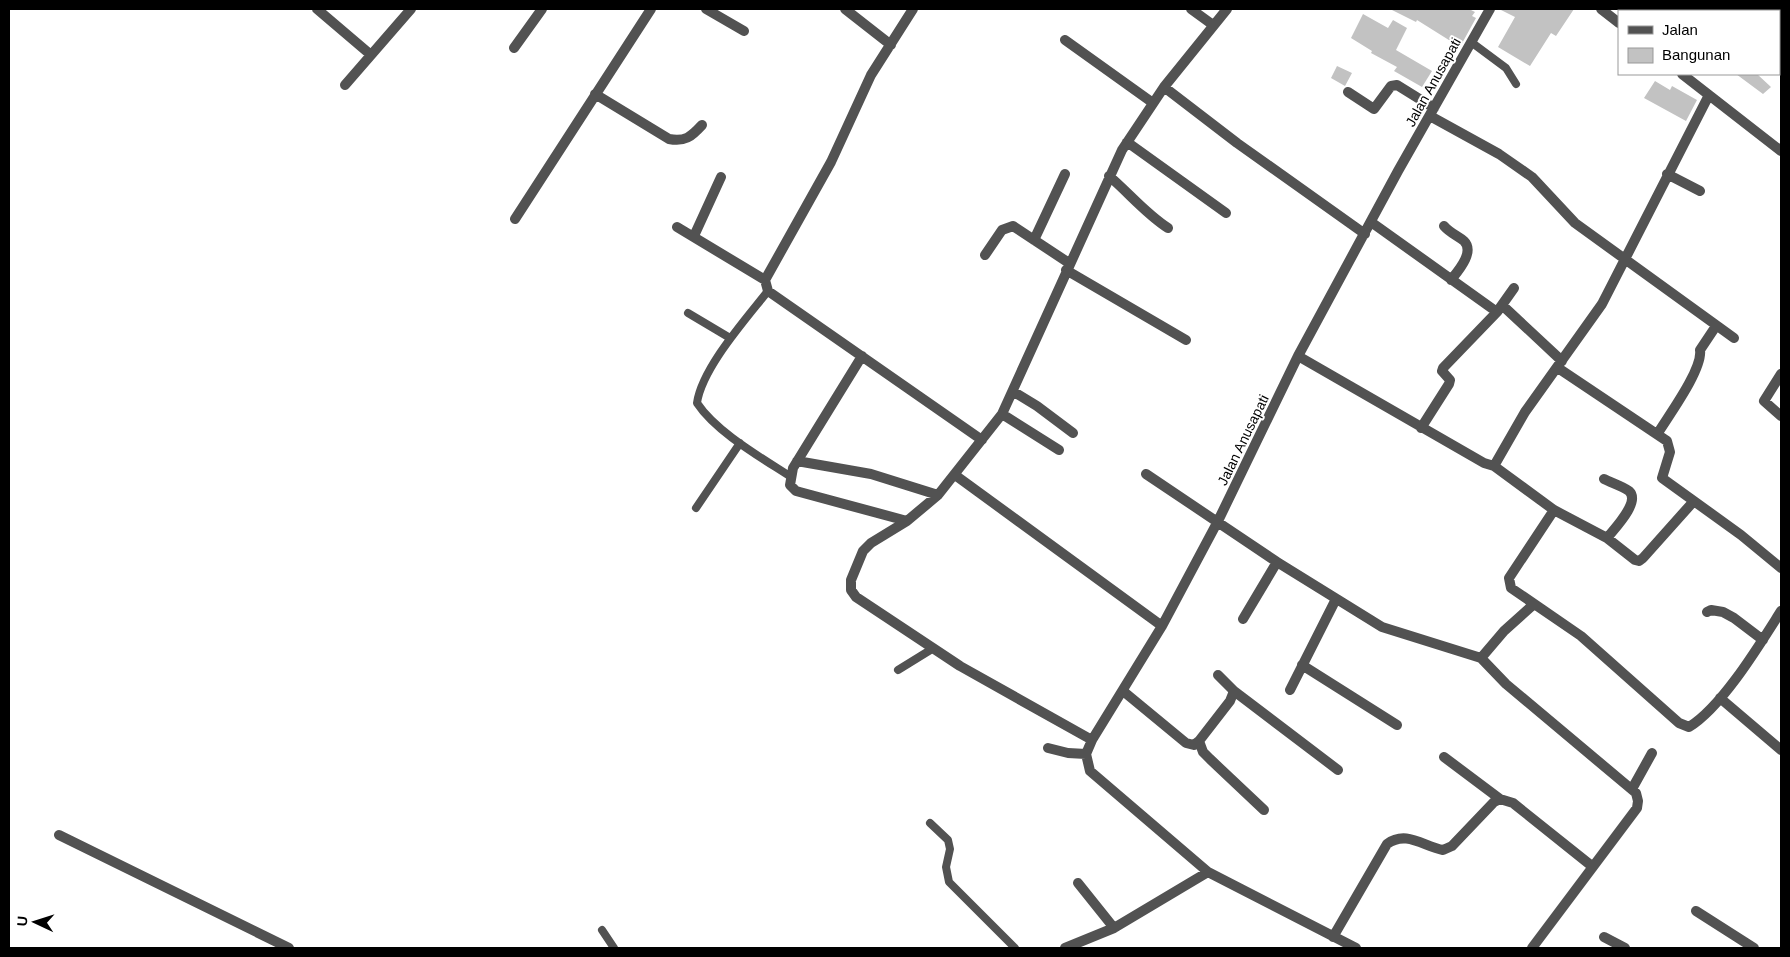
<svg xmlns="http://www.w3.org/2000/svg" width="1790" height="957" viewBox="0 0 1790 957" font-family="Arial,sans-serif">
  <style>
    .building { fill: #c2c2c2 }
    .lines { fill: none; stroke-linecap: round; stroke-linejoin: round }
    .service { stroke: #525252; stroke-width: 8 }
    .minor { stroke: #525252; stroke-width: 10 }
    .labels { text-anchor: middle; stroke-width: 4; stroke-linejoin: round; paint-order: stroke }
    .street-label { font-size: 14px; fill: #000; stroke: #fff }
  </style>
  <rect width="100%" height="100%" fill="#fff"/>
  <path class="building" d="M1390 9H1469L1475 12 1472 16 1476 18 1460 47 1417 20 1416 22Z
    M1499 9H1574L1556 36 1551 33 1530 66 1498 47 1515 17Z
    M1363 14 1388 28 1393 20 1407 28 1396 50 1432 71 1422 87 1394 71 1397 67 1371 53 1372 51 1351 38Z
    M1337 66 1352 73 1345 86 1331 78Z
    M1736 74H1757L1771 87 1763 94Z
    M1655 81 1670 90 1672 86 1697 100 1686 121 1644 98Z"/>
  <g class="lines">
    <path class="service" d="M1471 42 1506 68 1516 84
      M768 291C746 319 702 368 697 403 716 432 762 458 791 477
      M688 313 730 338
      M696 508 740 443
      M898 670 932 649
      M930 823 948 840 950 849 946 867 949 882 1015 948
      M602 930 614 948"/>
    <path class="minor" d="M317 9 371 55
      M706 9 744 31
      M845 9 891 45
      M913 9 871 75 831 162 765 280 768 291 982 440
      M1191 9 1213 25
      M1601 9 1619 23
      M1065 40 1153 103
      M514 48 542 9
      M1682 74 1781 151
      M345 85 411 9
      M1164 87 1237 143 1365 234
      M1348 92 1374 109 1391 86 1397 85 1434 108
      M595 94 669 139C685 142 691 137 702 125
      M1430 116 1499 154 1532 177 1575 223 1734 338
      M1127 142 1226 213
      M1667 174 1700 191
      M1109 176C1129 193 1146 214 1168 228
      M515 219 651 9
      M1371 222 1497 312
      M1444 226C1450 233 1458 236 1464 241 1475 252 1458 271 1451 280
      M677 227 765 280
      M694 236 721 177
      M1034 240 1065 174
      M985 255 1002 230 1013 226 1069 263
      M1066 270 1186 340
      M1502 305 1562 361
      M862 356 793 468 790 485 796 491 907 521
      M1298 356 1484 463 1494 466 1554 510 1607 538 1635 560 1639 561 1643 558 1693 502
      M1558 368 1667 441 1670 452 1662 478 1741 535 1781 568
      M1781 374 1764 401 1781 416
      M1014 392 1037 406 1073 433
      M1002 414 1059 450
      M1421 428 1449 384 1450 380 1442 371 1443 368 1497 312 1514 288
      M1658 433C1669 415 1703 369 1700 350L1716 326
      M797 461 871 474 938 495
      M1494 466 1525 412 1602 304 1709 95
      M1146 474 1277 562 1382 627 1481 658 1506 684 1636 793 1638 801 1637 808 1532 948
      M955 475 1162 626
      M1604 479C1612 483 1622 486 1629 491 1641 502 1614 529 1607 538
      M1554 510 1509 578 1511 588 1581 636 1679 723 1689 727C1722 707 1760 644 1781 611
      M1707 612 1711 610 1723 612 1734 618 1763 640
      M1243 619 1277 562
      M1481 658 1504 631 1534 604
      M1302 665 1397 725
      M1290 690 1336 599
      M1123 691 1186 743 1194 745 1199 741 1230 701 1234 691 1218 675
      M1234 691 1338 770
      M1720 698 1781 750
      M1092 740 960 666 856 597 851 590V580L863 551 871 543 907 521 938 495 1002 414 1122 150 1164 87 1227 9
      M1199 741 1203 752 1210 759 1264 810
      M1048 748 1068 753 1086 754
      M1444 757 1500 799
      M1632 789 1652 753
      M59 835 289 948
      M1078 883 1114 928
      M1696 911 1754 948
      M1333 937 1387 844C1406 830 1423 846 1443 850L1452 846 1494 802 1500 799 1513 803 1593 867
      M1604 937 1625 948
      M1065 948 1114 928 1208 872
      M1356 948 1208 872 1090 771 1086 754 1092 740 1162 626 1218 521 1298 356 1398 171 1490 9"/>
  </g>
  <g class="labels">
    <g class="street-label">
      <text transform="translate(1433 82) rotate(-61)" y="5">Jalan Anusapati</text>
      <text transform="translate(1243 440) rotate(-64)" y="5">Jalan Anusapati</text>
    </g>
  </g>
  <rect width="1790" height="957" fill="none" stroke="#000000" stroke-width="20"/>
  <rect x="1618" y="10" width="162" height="65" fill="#ffffff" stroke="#999999"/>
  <rect x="1628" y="26" width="25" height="8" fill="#525252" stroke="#999999"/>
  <text x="1662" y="35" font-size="15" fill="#000000">Jalan</text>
  <rect x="1628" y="48" width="25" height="15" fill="#c2c2c2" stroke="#999999"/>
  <text x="1662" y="60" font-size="15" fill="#000000">Bangunan</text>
  <g transform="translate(35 922) rotate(274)" stroke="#ffffff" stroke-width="4" paint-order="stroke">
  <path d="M0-4L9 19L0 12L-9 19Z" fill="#000000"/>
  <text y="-8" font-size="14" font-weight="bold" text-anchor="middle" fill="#000000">U</text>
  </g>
</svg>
